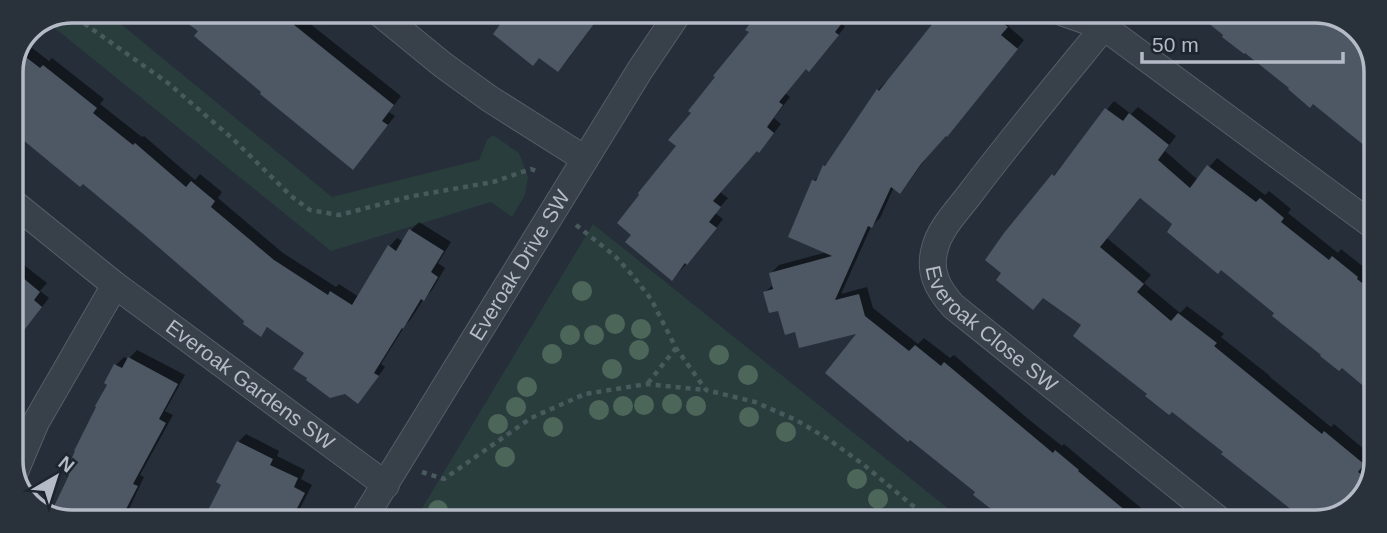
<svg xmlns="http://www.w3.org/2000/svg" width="1387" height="533" viewBox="0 0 1387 533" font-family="Arial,sans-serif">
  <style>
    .green { fill: #2a3d3d }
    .shadow { fill: #0007 }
    .building { fill: #4e5865 }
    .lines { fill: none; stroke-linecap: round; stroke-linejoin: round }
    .minor-casing { stroke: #565e68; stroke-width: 28 }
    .path { stroke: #485a5c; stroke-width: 4.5; stroke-dasharray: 5 5; stroke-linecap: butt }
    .minor { stroke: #38404a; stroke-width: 26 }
    .tree { fill: #4d665a }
    .labels { text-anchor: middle; stroke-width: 5; stroke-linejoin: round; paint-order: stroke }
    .street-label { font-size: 21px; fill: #b4bbc6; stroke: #1d252f }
    .rim { fill: none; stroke: #b4bbc6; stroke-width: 3.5 }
  </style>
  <rect width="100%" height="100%" fill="#252e39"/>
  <path class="green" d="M72 11H105L332 197 479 160 487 140 493 135 519 153 528 177 525 195 512 217 491 202 331 251 46 21Z
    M593 224 965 522 415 520Z"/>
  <path class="shadow" d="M174 11H294L401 96 389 112 395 116 361 159Z
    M499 12H603L566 62 558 70Z
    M762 12 850 13 841 23 845 27 817 61 807 67 785 93 790 97 774 118 781 124 767 142 757 149 720 192 728 198 715 213 723 219 695 255 672 279 678 146 693 113 751 32Z
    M943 13H1008L1014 18 1008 26 1024 40 955 126 929 154 908 183 900 191 894 187 880 218 871 227 841 294 867 287 873 308 918 344 924 338 950 358 954 355 1027 418 1062 446 1064 444 1158 522H1010L978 491 861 331 797 330 765 292 774 284 771 273 779 265 827 252 814 181 821 174 824 166 832 158 878 90 886 82 887 83Z
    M1199 14H1335L1364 34 1376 67V154L1314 102 1291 87Z
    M23 41 49 61 52 58 104 99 100 104 142 137 144 136 195 180 200 174 222 192 218 198 283 253 336 287 339 284 359 297 389 247 397 238 404 242 411 230 419 222 451 242 438 263 445 268 432 290 423 300 411 319 406 324 381 364 385 367 366 393 269 326 261 334 83 182 80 185 11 127V68Z
    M1114 101 1131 114 1138 107 1176 136 1165 151 1198 180 1217 158 1265 195 1269 191 1291 209 1288 213 1338 253 1341 249 1365 268 1364 270 1375 279 1374 393 1141 197 1107 238 1151 275 1144 283 1180 313 1187 306 1224 334 1221 337 1270 376V377L1331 427 1334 424 1371 455 1365 463 1373 470V481L1349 511 1338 515 1335 512 1330 518 1316 522H1309L1224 454 1225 452 1149 394 1084 325 1044 296 1003 273 1006 234Z
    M11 255 47 283 40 291 49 298 11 346Z
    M137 350 185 375 165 411 173 415 140 475 144 477 129 509 132 510 128 519H54L116 365 124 357 128 359Z
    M246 434 279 451 277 456 305 470 301 479 312 485 294 520H205L223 484 238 442Z"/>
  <path class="building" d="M171 11H283V16L394 105 382 121 388 125 353 170 260 94 261 92 194 36 198 31Z
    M509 12H586L597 20 558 72 539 58 533 66 493 34Z
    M759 12 850 13 835 32 839 35 809 72 806 69 779 102 783 105 767 127 774 133 759 153 757 151 713 201 721 207 709 222 717 228 687 265 685 263 672 281 625 242 631 235 617 223 639 195 638 193 676 146 668 140 691 113 688 111 715 77 713 76 749 32 745 30Z
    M941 13H991L1008 27 1001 35 1018 49 947 137 946 136 921 164 900 194 891 187 872 228 868 226 835 300 859 294 865 316 909 351 915 345 941 366 944 362 1053 453 1055 450 1079 470 1078 471 1139 522H1008L973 495 975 492 910 440 908 442 825 373 856 334 799 348 795 332 785 335 778 311 769 313 763 292 773 289 769 273 832 256 788 237 812 180 816 181 823 165 825 166 877 89 879 91Z
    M1196 13 1326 14 1360 41 1357 45 1373 57 1376 66V155L1313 104 1310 108 1288 89 1289 88 1245 53 1244 54 1222 37 1223 35Z
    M18 51 40 68 43 65 97 108 93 113 133 145 135 143 186 187 191 181 215 201 211 207 274 260 328 295 330 291 352 305 388 245 396 251 409 229 444 251 431 272 438 277 424 301 421 299 403 329 402 328 374 373 379 376 358 404 345 394 330 398 306 380 307 378 293 369 304 353 267 327 261 337 243 324 244 321 142 233 83 184 80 187 11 130V68Z
    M1105 108 1123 121 1129 113 1169 145 1158 160 1190 188 1207 165 1256 202 1260 198 1284 218 1281 222 1329 260 1332 256 1358 277 1357 279 1375 293 1374 395 1342 368 1339 371 1320 356 1321 355 1272 316 1274 313 1221 270 1218 274 1167 232 1172 224 1140 198 1100 247 1144 284 1137 292 1171 321 1178 313 1217 343 1214 346 1322 434 1324 431 1364 464 1358 472 1372 483 1350 511 1316 522H1307L1221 454 1223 452 1172 412 1169 415 1145 396 1147 394 1073 336 1081 325 1043 298 1033 310 996 280 1001 273 985 260 1004 233 1052 174 1054 176Z
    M11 268 40 292 34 300 42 307 11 347Z
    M128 357 178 384 159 419 166 423 133 484 138 486 122 517 116 519H52L49 517 69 475 65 473 75 451H74L96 407 95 406 107 385 104 383 114 364 122 368Z
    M237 441 273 459 270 465 298 478 294 487 305 493 291 520H203L221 485 216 482Z"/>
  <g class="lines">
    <defs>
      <g id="minor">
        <path d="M377 11 443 65 490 99 585 159"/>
        <path d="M1064 13 1104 27"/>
        <path d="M1095 15 1104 27 1375 227"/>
        <path id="s1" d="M1104 27C1059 82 1013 137 970 194 958 210 940 228 935 248 928 272 938 289 953 306L1222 522"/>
        <path d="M11 201 115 285 36 422 14 474"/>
        <path id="s2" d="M115 285 386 485"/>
        <path id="s3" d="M363 520 640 70 679 12"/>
      </g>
    </defs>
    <use href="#minor" class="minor-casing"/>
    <path class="path" d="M68 12 168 83 233 139 291 196 310 210 339 215 413 196 493 182 531 169 536 171
      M576 225 615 256 633 276 651 299 676 348 706 390 755 402 796 420 828 439 864 465 931 521
      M648 383 676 348
      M422 472 444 479 531 418 585 394 647 384 705 390"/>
    <use href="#minor" class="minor"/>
  </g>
  <g class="tree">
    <circle cx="582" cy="291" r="10"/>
    <circle cx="615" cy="324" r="10"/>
    <circle cx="641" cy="329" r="10"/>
    <circle cx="570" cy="335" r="10"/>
    <circle cx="594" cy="335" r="10"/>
    <circle cx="639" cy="350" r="10"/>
    <circle cx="552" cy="354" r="10"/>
    <circle cx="719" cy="355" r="10"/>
    <circle cx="612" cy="369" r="10"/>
    <circle cx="748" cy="375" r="10"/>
    <circle cx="527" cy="387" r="10"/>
    <circle cx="672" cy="404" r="10"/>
    <circle cx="644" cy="405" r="10"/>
    <circle cx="623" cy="406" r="10"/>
    <circle cx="696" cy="406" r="10"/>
    <circle cx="516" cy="407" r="10"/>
    <circle cx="599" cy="410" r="10"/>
    <circle cx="749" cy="417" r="10"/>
    <circle cx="498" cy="424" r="10"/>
    <circle cx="553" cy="427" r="10"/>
    <circle cx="786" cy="432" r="10"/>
    <circle cx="505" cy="457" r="10"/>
    <circle cx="857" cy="479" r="10"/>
    <circle cx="878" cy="499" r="10"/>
    <circle cx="438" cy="510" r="10"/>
  </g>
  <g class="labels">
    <g class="street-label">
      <text dy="7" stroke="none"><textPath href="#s3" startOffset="299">Everoak Drive SW</textPath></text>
      <text dy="7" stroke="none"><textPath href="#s1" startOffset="385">Everoak Close SW</textPath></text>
      <text dy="7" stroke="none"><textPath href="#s2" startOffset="168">Everoak Gardens SW</textPath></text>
    </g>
  </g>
  <path d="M0 0H1387V533H0ZM72 23H1315A49 49 0 0 1 1364 72V461A49 49 0 0 1 1315 510H72A49 49 0 0 1 23 461V72A49 49 0 0 1 72 23Z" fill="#29313b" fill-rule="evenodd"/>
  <path class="rim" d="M72 23H1315A49 49 0 0 1 1364 72V461A49 49 0 0 1 1315 510H72A49 49 0 0 1 23 461V72A49 49 0 0 1 72 23Z"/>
  <g transform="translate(56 477) rotate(39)" stroke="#1d252f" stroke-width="5" paint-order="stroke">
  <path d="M0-5L12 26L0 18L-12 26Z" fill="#b4bbc6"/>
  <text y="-10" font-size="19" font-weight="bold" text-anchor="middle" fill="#b4bbc6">N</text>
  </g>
  <path d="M1142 52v10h201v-10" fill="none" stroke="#b4bbc6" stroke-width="3.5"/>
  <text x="1152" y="52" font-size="21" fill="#b4bbc6" stroke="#1d252f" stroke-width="5" paint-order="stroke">50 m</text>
</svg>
